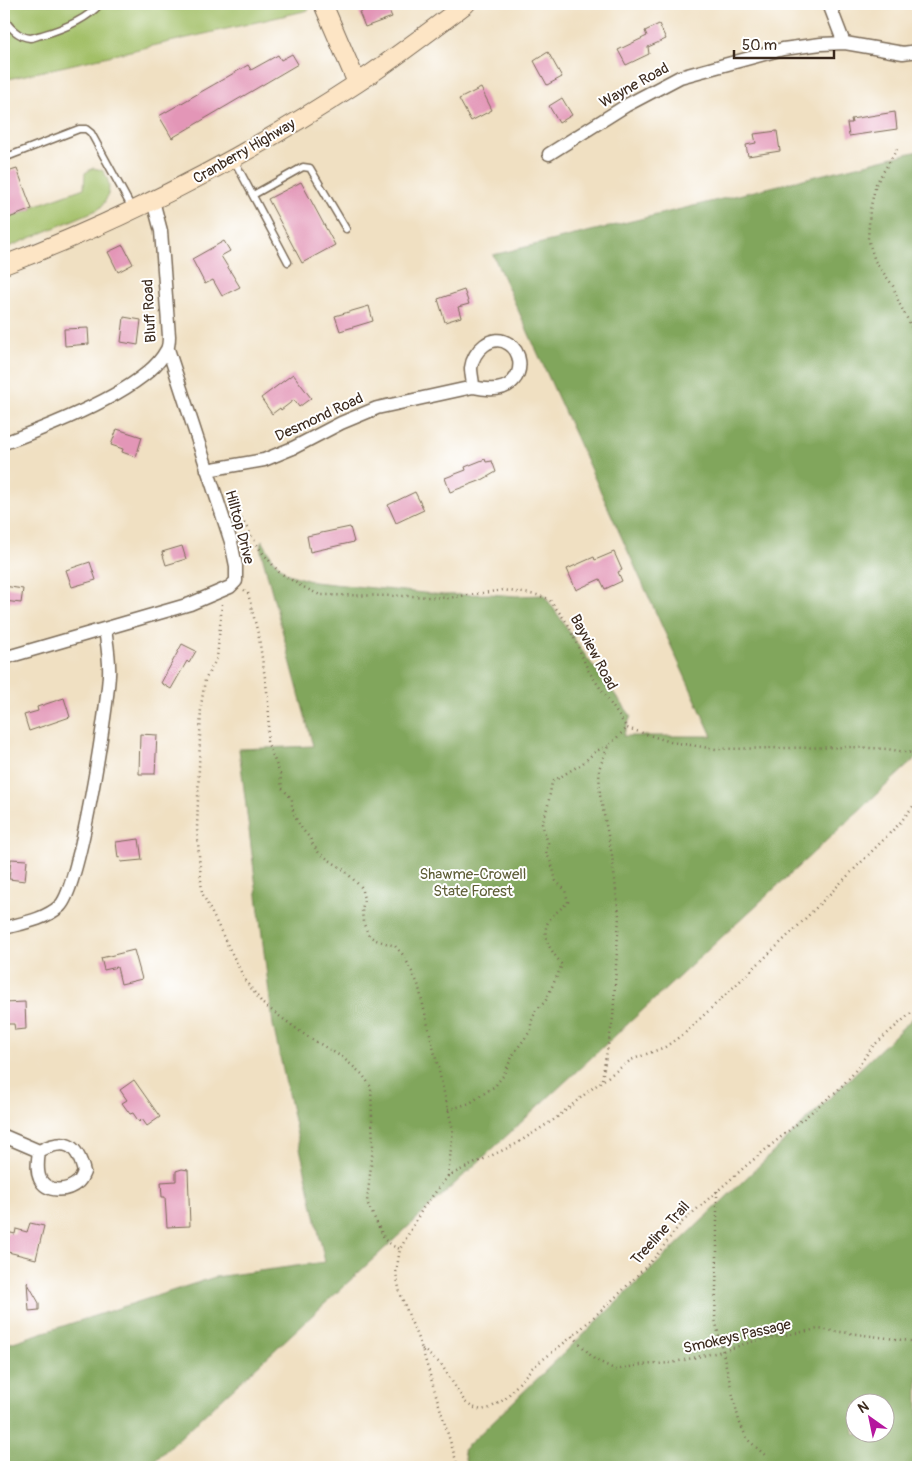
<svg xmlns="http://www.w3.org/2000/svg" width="922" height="1471" viewBox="0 0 922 1471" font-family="Pangolin,sans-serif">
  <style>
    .green { fill: #a2bf66; stroke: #6e7442 }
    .forest { fill: #81a65b; stroke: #5e683c; fill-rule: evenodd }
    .building { fill: #e396b7 }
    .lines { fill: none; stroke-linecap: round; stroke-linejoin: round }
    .lane-casing { stroke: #7a6a57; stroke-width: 9 }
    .street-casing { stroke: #7a6a57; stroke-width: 15 }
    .secondary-casing { stroke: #7a6a57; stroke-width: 20 }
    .path { stroke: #7a6a57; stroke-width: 2.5; stroke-dasharray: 1 4; stroke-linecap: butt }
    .lane { stroke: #fff; stroke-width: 6 }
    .street { stroke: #fff; stroke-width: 12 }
    .secondary { stroke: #fde5c5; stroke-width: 18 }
    .labels { text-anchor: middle; stroke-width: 4; stroke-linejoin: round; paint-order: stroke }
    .street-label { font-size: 15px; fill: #3b2a1e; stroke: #fff }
    .park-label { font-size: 15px; fill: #5f5e37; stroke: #fff }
  </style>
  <rect width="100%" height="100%" fill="#fff"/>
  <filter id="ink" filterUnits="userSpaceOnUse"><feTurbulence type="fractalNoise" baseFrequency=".02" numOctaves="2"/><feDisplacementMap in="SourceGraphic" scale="10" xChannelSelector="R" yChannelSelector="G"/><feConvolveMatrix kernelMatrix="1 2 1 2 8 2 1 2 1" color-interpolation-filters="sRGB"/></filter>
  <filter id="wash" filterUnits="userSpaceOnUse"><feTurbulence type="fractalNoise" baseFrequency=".0096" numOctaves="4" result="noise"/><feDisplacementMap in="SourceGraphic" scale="20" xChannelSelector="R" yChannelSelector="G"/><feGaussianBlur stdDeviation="1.12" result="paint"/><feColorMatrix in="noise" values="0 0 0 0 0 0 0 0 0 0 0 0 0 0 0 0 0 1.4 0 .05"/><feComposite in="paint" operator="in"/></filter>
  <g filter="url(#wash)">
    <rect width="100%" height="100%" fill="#f0e0c2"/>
    <path class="green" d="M4 4H306L309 10 4 80Z
      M93 168 102 170C113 183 110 198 99 209L4 249V220L32 209 31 207 84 188 85 173Z"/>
    <path class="forest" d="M918 151V756L148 1467H4V1345L215 1277 325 1262 273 1025 239 749 313 746 261 551 262 540 274 561 288 574 314 582 444 595 490 594 516 596 544 595C561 618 576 643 593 666 606 683 619 699 631 716L623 736H712L493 255Z
      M918 1013V1467H467L463 1450ZM854 1404H884V1434H854Z"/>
    <g id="blocks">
      <path class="building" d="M358 4H386L392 17 365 27 359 12H362Z
        M659 24 666 39 648 47 649 54 626 65 618 50 647 36 645 31Z
        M548 52 562 77 547 85 534 61Z
        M292 54 298 64 172 138 159 116 248 65 251 70 278 55 281 60Z
        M481 88 492 110 471 121 459 99Z
        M562 98 572 115 559 123 549 106Z
        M895 112 897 129 849 136 847 123H852L851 119Z
        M777 131 780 151 748 156 746 145 756 143 754 134Z
        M17 169 32 209 4 220V173Z
        M301 182 335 245 302 263 268 199Z
        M224 241 230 251 221 256 240 287 222 296 213 280 205 284 192 259Z
        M123 245 133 264 118 272 108 252Z
        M464 290 469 304 458 307 461 317 445 322 438 299Z
        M369 306 373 321 340 331 335 316Z
        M124 317 141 320 138 345 121 342Z
        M88 328 89 344 65 346 64 329Z
        M293 374 311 398 299 407 294 400 281 410 280 408 272 414 261 398Z
        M117 429 142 437 136 457 122 452 123 449 111 445Z
        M485 459 486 462 492 461 496 472 482 480 450 492 445 478 466 470 465 467Z
        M415 492 424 510 396 523 388 505Z
        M350 527 354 542 310 552 307 536Z
        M182 546 186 559 166 565 162 552Z
        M614 552 622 570 618 572 622 581 605 589 600 579 576 590 567 569 594 557 595 560Z
        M90 562 96 580 72 587 66 570Z
        M4 586 23 589 21 603 4 601Z
        M182 644 196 651 189 663 187 661 171 689 161 683Z
        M64 698 70 717 29 731 24 715 38 711 37 707Z
        M140 734 157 735 155 774H139Z
        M139 839 142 860 121 862 120 857 118 858 116 842Z
        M11 859 27 860 25 881 9 879Z
        M134 950 142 979 121 984 117 967 104 970 101 958Z
        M25 1002 26 1029 15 1030 14 1024H4V1003Z
        M134 1080 160 1117 147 1126 142 1119 139 1122 133 1113 130 1114 122 1103 127 1100 120 1090Z
        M182 1169 188 1170 190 1226 167 1227 165 1197H162L161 1182 176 1181V1171Z
        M30 1223 44 1226 36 1259 4 1251 7 1232 15 1234 16 1229 27 1232Z
        M27 1282 39 1303V1310L29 1311Z"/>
    </g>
  </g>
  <g filter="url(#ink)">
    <use href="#blocks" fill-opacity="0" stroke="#7a6a57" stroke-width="1"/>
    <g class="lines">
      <defs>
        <path id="lane" d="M4 17C8 27 19 37 30 38 34 38 39 35 42 35 63 29 86 20 100 4
          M4 158 79 129H86L91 133 133 210
          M234 160 288 262
          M253 195 303 167 310 168 346 229"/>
        <path id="street" d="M829 4 844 43
          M549 154 627 105 680 77 783 49 821 44 845 43 903 53 918 51
          M4 443C45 428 146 390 166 351 169 347 169 341 169 336L161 231 153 201
          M207 470 264 460 293 448 341 423 377 408 473 387C473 381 471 374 471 368 473 351 492 332 509 344 521 352 523 370 513 381 503 392 486 390 473 387
          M4 658 190 604 230 587 236 581V566L231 542 168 349
          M4 928C23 923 44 920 60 906 80 887 107 710 109 675 110 660 107 644 105 629
          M4 1136 39 1151C65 1138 77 1143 84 1172 82 1176 81 1180 78 1182 67 1192 47 1193 40 1179 36 1170 38 1160 39 1151"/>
        <path id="secondary" d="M323 4 357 83
          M4 265C128 218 245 157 356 84 394 59 430 31 466 4"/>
      </defs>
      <use href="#lane" class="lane-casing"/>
      <use href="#street" class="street-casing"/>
      <use href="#secondary" class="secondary-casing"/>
      <path class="path" d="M897 149 876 184 870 210 868 239 875 261 893 286 899 303 918 339
        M234 512 241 518 261 551 279 572 301 586 320 595 411 596 448 598 503 590 537 595 549 599 568 624 588 670 627 728 671 742 716 749 852 747 887 749 918 754
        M244 590 248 593 259 638 267 691 269 715 267 741 280 774 282 788 292 799V807L295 817 302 829 310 838 313 845 319 853 344 870 361 887 364 899 362 910 363 922 369 936 376 940 395 946 404 956 418 984 453 1130 448 1176
        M222 604 217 658 205 680 201 706 197 829 202 893 245 980 263 1004 305 1035 342 1057 362 1074 371 1087 373 1147 367 1202 385 1240 393 1246 400 1249
        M602 1079 613 1018 619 916 612 855 600 795 599 769 608 746 627 728
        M448 1110 470 1103 495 1086 503 1076 514 1053 531 1030V1023L536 1010 545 1002 562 965C553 952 540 939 548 922 552 915 562 908 568 902L565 890 556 881 552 865 546 852 548 843 542 824 548 805 552 782 583 763 596 751 608 746
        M717 1191V1257L715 1319 739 1421 747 1439 766 1456
        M573 1336 594 1359 616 1370 639 1365 671 1363 723 1351 754 1341 818 1329 918 1342
        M422 1349 441 1364 465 1402 472 1407 481 1410 490 1408 505 1399 532 1368 573 1336 621 1292 656 1256 681 1223 747 1165 838 1090 852 1075 873 1046 918 1007
        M458 1467 422 1349 400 1293 396 1273 400 1249 423 1208 448 1176 516 1144 555 1119 590 1090 631 1060 665 1047 685 1033 794 930 899 824 918 800"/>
      <use href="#lane" class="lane"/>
      <use href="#street" class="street"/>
      <use href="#secondary" class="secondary"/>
    </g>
  </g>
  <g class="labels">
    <g class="street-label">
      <text transform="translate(634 85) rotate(-29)" y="5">Wayne Road</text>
      <text transform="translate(244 151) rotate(-30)" y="5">Cranberry Highway</text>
      <text transform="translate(149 311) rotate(-93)" y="5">Bluff Road</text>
      <text transform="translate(319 417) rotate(-25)" y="5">Desmond Road</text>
      <text transform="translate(240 527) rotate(75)" y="5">Hilltop Drive</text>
      <text transform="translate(594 652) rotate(62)" y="5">Bayview Road</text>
      <text transform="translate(660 1233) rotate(-48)" y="5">Treeline Trail</text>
      <text transform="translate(737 1336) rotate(-13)" y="5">Smokeys Passage</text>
    </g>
    <g class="park-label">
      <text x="473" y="879">Shawme-Crowell<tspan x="473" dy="17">State Forest</tspan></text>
    </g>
  </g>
  <rect width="922" height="1471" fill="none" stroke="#fff" stroke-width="20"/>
  <g transform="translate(870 1418) rotate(327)"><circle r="24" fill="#ffffff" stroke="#b1aaa5"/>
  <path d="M0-4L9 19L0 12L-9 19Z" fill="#b5179e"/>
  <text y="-8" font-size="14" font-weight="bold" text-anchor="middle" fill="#3b2a1e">N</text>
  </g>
  <path d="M734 50v8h100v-8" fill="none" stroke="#3b2a1e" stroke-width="2.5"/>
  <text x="742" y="50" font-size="15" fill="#3b2a1e" stroke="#ffffff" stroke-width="4" paint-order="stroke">50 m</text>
</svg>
